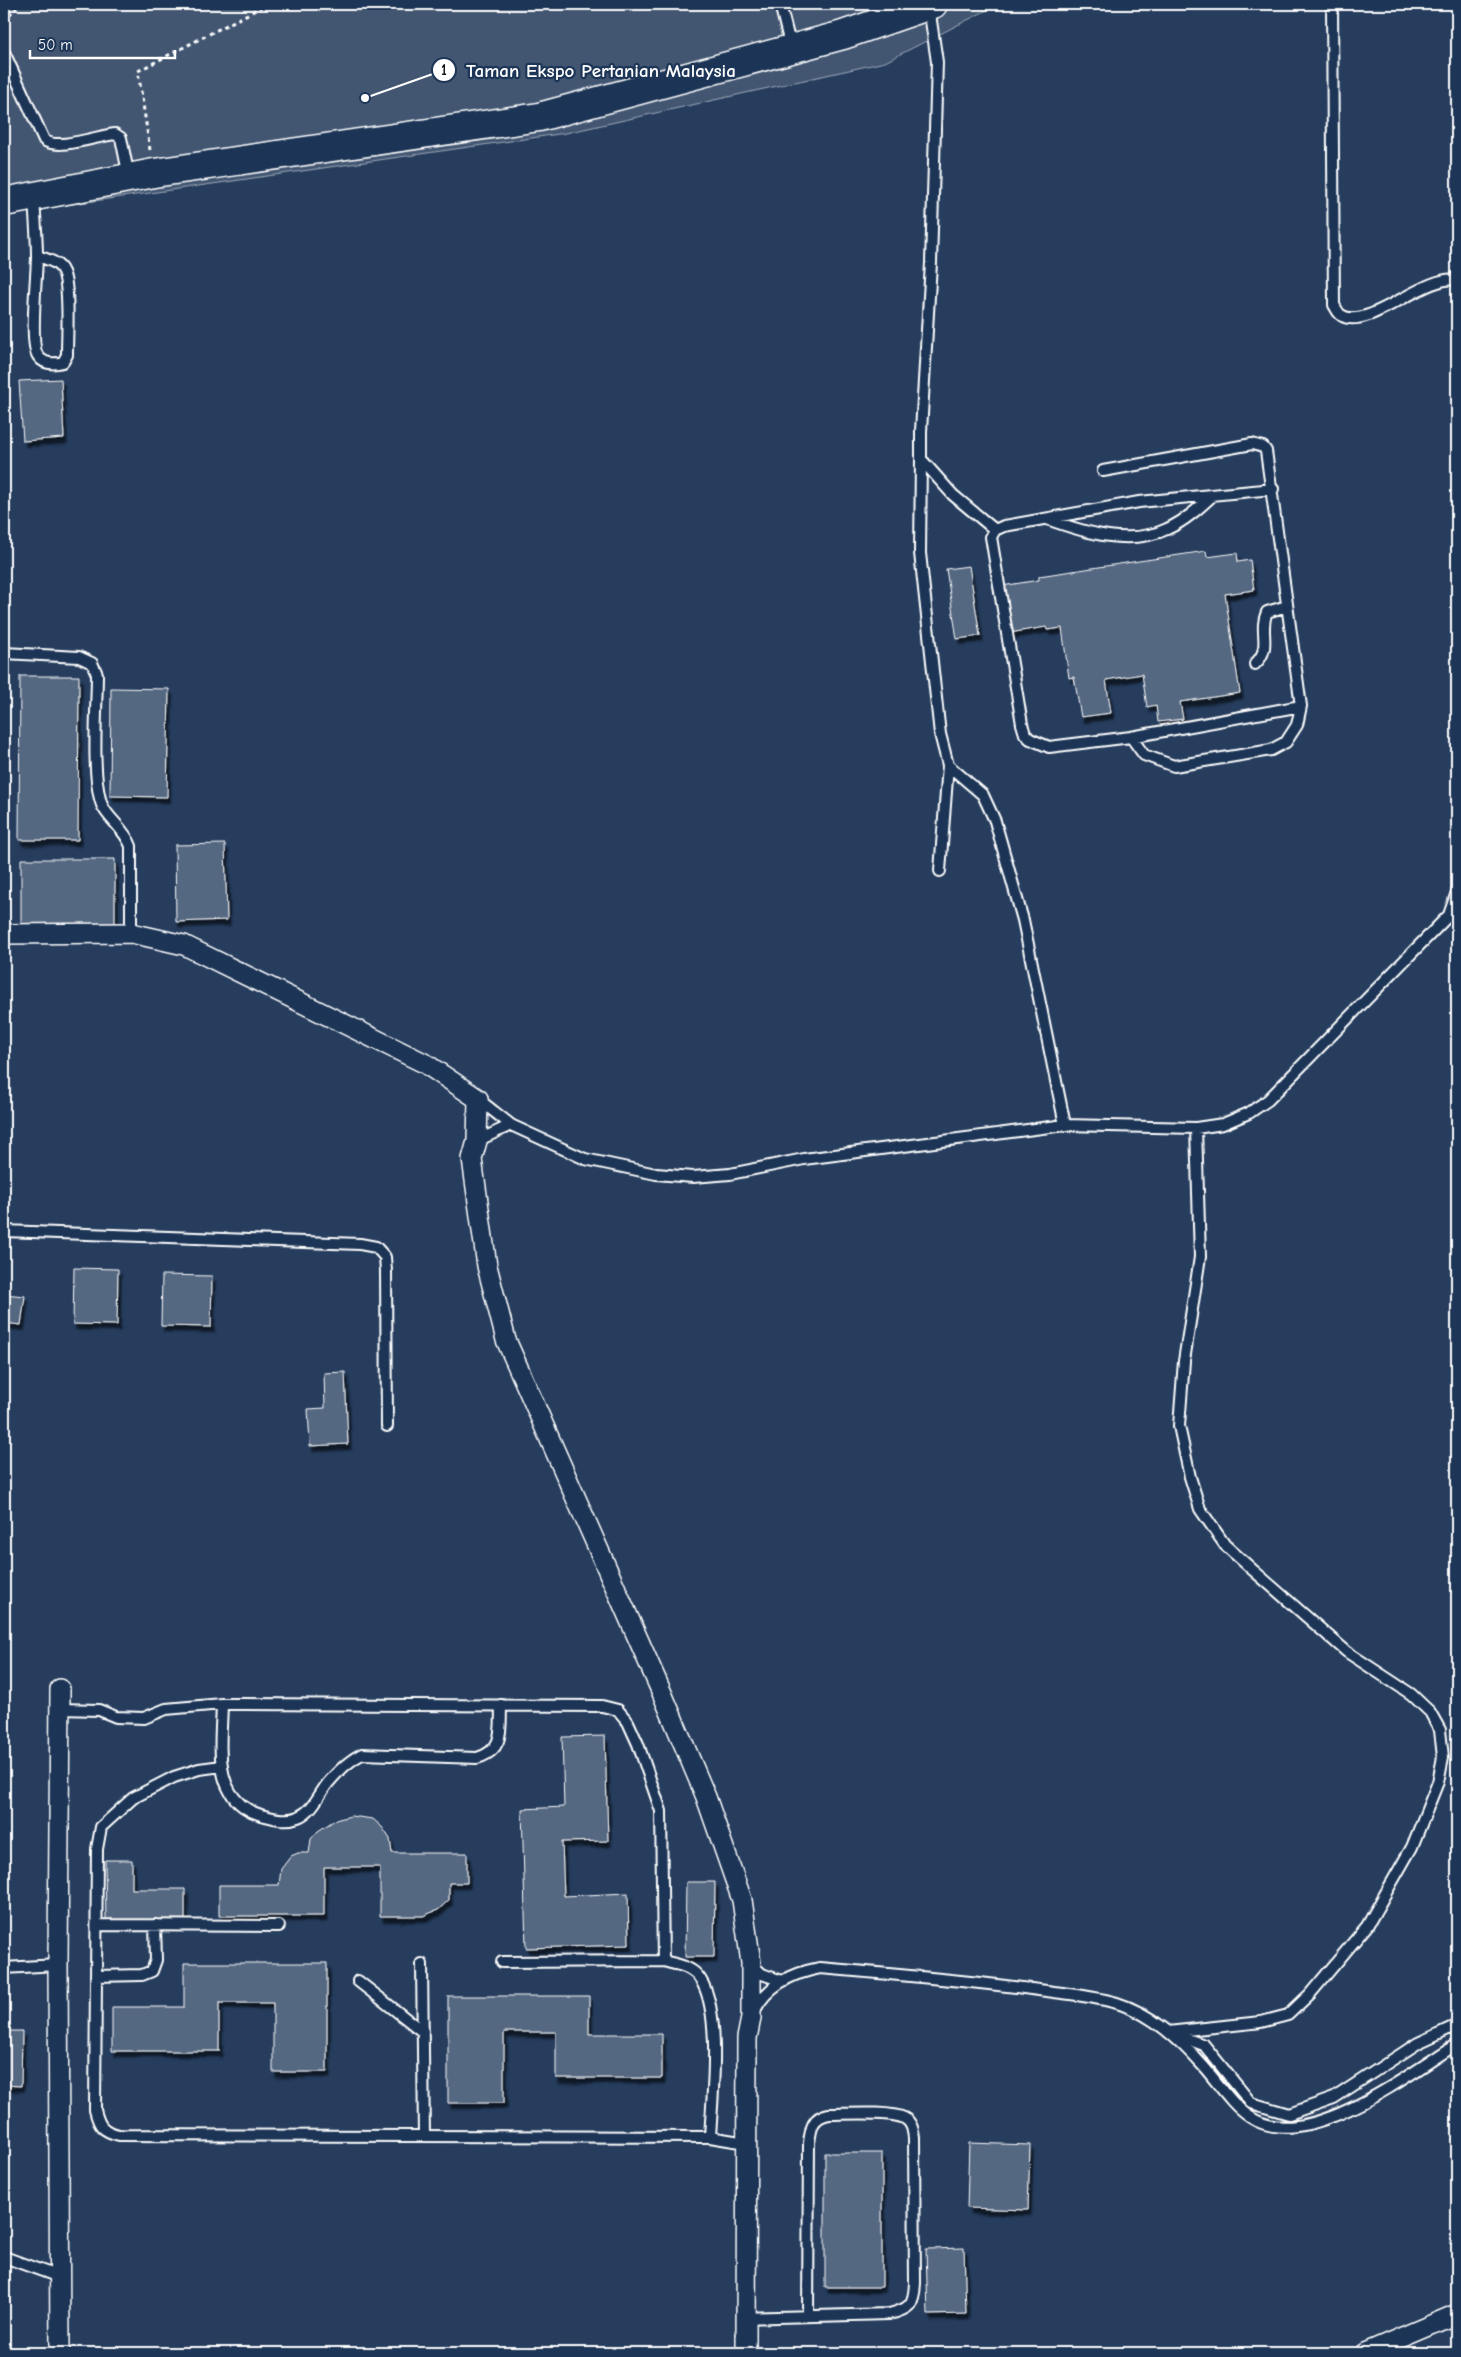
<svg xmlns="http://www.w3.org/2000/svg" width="1461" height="2357" viewBox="0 0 1461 2357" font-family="'Comic Neue',sans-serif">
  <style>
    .green { fill: #425672; stroke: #a0aab8 }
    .building { fill: #556781; stroke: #fff; filter: url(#shadow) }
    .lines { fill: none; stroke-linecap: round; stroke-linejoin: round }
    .lane-casing { stroke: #fff; stroke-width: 14 }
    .street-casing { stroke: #fff; stroke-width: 22 }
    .secondary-casing { stroke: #fff; stroke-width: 31 }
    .path { stroke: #fff; stroke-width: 3; stroke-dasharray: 4 4; stroke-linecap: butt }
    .lane { stroke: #1d3557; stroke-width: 10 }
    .street { stroke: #1d3557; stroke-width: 19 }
    .secondary { stroke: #1d3557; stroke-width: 28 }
    .leader { fill: none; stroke: #fff; stroke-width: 2 }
    .callout-dot { fill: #fff; stroke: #1d3557; stroke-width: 2 }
    .mark-label { font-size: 15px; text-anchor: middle; font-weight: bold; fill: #111 }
    .callout-label { font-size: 19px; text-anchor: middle; font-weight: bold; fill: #fff; stroke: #1d3557; stroke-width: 4.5; stroke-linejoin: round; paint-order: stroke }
  </style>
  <defs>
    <filter id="shadow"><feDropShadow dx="3" dy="5.5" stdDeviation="1" flood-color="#0009"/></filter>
  </defs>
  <rect width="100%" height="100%" fill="#263d5e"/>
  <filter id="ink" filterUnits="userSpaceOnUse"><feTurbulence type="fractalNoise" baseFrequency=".02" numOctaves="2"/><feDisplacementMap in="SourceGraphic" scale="10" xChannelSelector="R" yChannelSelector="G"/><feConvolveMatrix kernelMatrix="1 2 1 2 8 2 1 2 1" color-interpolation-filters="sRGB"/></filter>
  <g filter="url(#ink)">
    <path class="green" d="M4 4H999L885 62 566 133 4 214Z"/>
    <path class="building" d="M61 379 64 438 23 441 19 381Z
      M1206 551 1207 557 1237 553 1238 562 1250 560 1254 590 1225 594 1240 693 1180 702 1183 719 1158 722 1156 705 1147 707 1142 674 1106 680 1111 713 1081 717 1074 677 1069 678 1062 628 1047 630 1046 627 1009 633 1002 586 1039 580V576Z
      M969 566 980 636 957 639 946 569Z
      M20 676H79L78 840H19Z
      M111 688 169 689 167 797 110 796Z
      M225 844 227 920 176 922 175 845Z
      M21 859H115V924H21Z
      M74 1268 118 1269 117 1325 73 1324Z
      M162 1275 212 1276 211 1327 161 1326Z
      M4 1294 25 1296 21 1325 4 1323Z
      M345 1372 348 1444 310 1446 308 1409 325 1408 324 1373Z
      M605 1736 608 1841 562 1842 564 1896 628 1893 629 1945 526 1948 522 1809 564 1807 562 1737Z
      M351 1816 373 1819 382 1827 390 1839 392 1853H467V1883H449V1900L438 1910 430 1913 423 1916H380V1867H324V1916H219V1885H279L281 1869 291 1856 298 1853H309L311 1839 318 1831 335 1820Z
      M105 1860H132V1889H185V1920L106 1921Z
      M686 1882H715L714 1957H685Z
      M184 1963H327V2072H273V2003H219V2051H112V2007H184Z
      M448 1996H589V2034H662V2078H556V2032H504V2103H448Z
      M4 2031H22L21 2086 4 2085Z
      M969 2143 1030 2145 1028 2210 967 2208Z
      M825 2153H882V2287H825Z
      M964 2248 966 2314 928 2315 926 2249Z"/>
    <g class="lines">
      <defs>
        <path id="lane" d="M780 4 791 48
          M1332 4 1334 305C1336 308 1338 313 1341 315 1366 333 1426 273 1457 280
          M929 7 937 62 931 263 921 431V459L953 495 995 530 1004 526 1139 502 1273 489
          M4 52 44 140C57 151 97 136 115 134L121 138 129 177
          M34 198C35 218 37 237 37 256 37 275 29 344 38 356 44 365 55 364 63 362L67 355C67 336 70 287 63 272 59 262 46 259 37 256
          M921 459 920 553 940 734 948 765 983 795 995 821 1023 920 1065 1125
          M1047 519C1083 532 1129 547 1167 529 1185 521 1199 508 1213 495
          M995 530 991 537 1022 724 1025 734 1030 739 1049 747 1131 737 1301 706 1266 451 1263 447 1252 444 1103 471
          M4 653 79 657 92 663 97 674C97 707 91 777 102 805 108 819 124 828 131 846V933
          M1255 664C1273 647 1258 632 1267 612L1287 606
          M1131 737 1144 755 1174 766 1271 750 1286 742 1297 725 1301 706
          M940 871 948 765
          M478 1099 511 1125 585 1159 656 1174 693 1177 730 1174 804 1159 1065 1125 1196 1128 1223 1124 1249 1113 1268 1100 1449 915 1457 892
          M477 1141 511 1125
          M4 1231 360 1244 376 1247 385 1257 386 1271 387 1426
          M222 1704C221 1745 211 1800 261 1815 273 1818 286 1822 298 1817 313 1811 319 1794 328 1783 338 1771 348 1761 362 1754L477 1758C505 1750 500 1729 501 1705
          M60 1709 99 1710 116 1717 144 1718 166 1709 222 1704 602 1706 618 1710 628 1722 638 1744 661 1811 663 1961
          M222 1766 199 1769 174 1777 133 1798 101 1827 97 1849 95 2110C99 2126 102 2131 119 2135L710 2137 746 2143
          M97 1925 279 1926
          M502 1962 663 1961C675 1964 690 1966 698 1976 723 2007 712 2098 710 2137
          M422 1964 424 2136
          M751 1964 762 1974 782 1981
          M4 1968 58 1965
          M96 1976 142 1975 152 1971 156 1960 155 1925
          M358 1981 423 2032
          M755 2010C768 1984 793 1973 820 1968 891 1974 961 1980 1031 1989 1059 1993 1090 1995 1117 2003 1152 2014 1180 2040 1204 2067 1218 2083 1232 2105 1250 2117 1306 2155 1410 2073 1457 2044
          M1168 2032 1261 2022 1288 2015 1310 1994 1367 1926 1412 1847 1438 1782 1443 1757 1440 1730 1430 1712 1411 1694 1347 1652 1254 1571 1225 1545 1200 1509 1190 1477 1179 1426 1184 1361 1200 1257 1196 1128
          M1176 2035 1204 2045 1251 2103 1289 2114 1334 2098 1418 2043 1457 2025
          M7 2258 59 2277
          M744 2318 889 2314C910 2309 914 2305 915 2283L914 2138C913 2130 912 2122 904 2118 890 2111 846 2114 829 2114 812 2117 811 2128 809 2143L808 2316"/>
        <path id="street" d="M4 934 131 933 184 945 426 1064 478 1099 477 1141 472 1159 487 1266 506 1340 662 1693 706 1797 742 1900 751 1963V2018L747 2038 746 2353
          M60 2353 58 1965 60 1689
          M1365 2353 1457 2314"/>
        <path id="secondary" d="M4 202 154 173 539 117 843 35 933 4"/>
      </defs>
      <use href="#lane" class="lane-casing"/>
      <use href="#street" class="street-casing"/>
      <use href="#secondary" class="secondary-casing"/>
      <path class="path" d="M4 21 19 4
        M150 150 138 71 267 4"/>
      <use href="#lane" class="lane"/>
      <use href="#street" class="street"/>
      <use href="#secondary" class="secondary"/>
    </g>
  </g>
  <path class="leader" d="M365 98L444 70"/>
  <g class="callout-dot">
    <circle cx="365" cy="98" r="5"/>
    <circle cx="444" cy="70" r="12"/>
  </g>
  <g class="mark-label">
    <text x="444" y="75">1</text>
  </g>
  <g class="callout-label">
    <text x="601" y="77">Taman Ekspo Pertanian Malaysia</text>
  </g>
  <rect width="1461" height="2357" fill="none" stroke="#1d3557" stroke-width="20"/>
  <rect x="10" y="10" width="1441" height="2337" fill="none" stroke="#fff" stroke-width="2" filter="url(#ink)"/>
  <path d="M30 50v8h145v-8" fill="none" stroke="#ffffff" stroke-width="2.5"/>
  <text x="38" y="50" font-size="15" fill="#ffffff" stroke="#1d3557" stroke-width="4" paint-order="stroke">50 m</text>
</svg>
